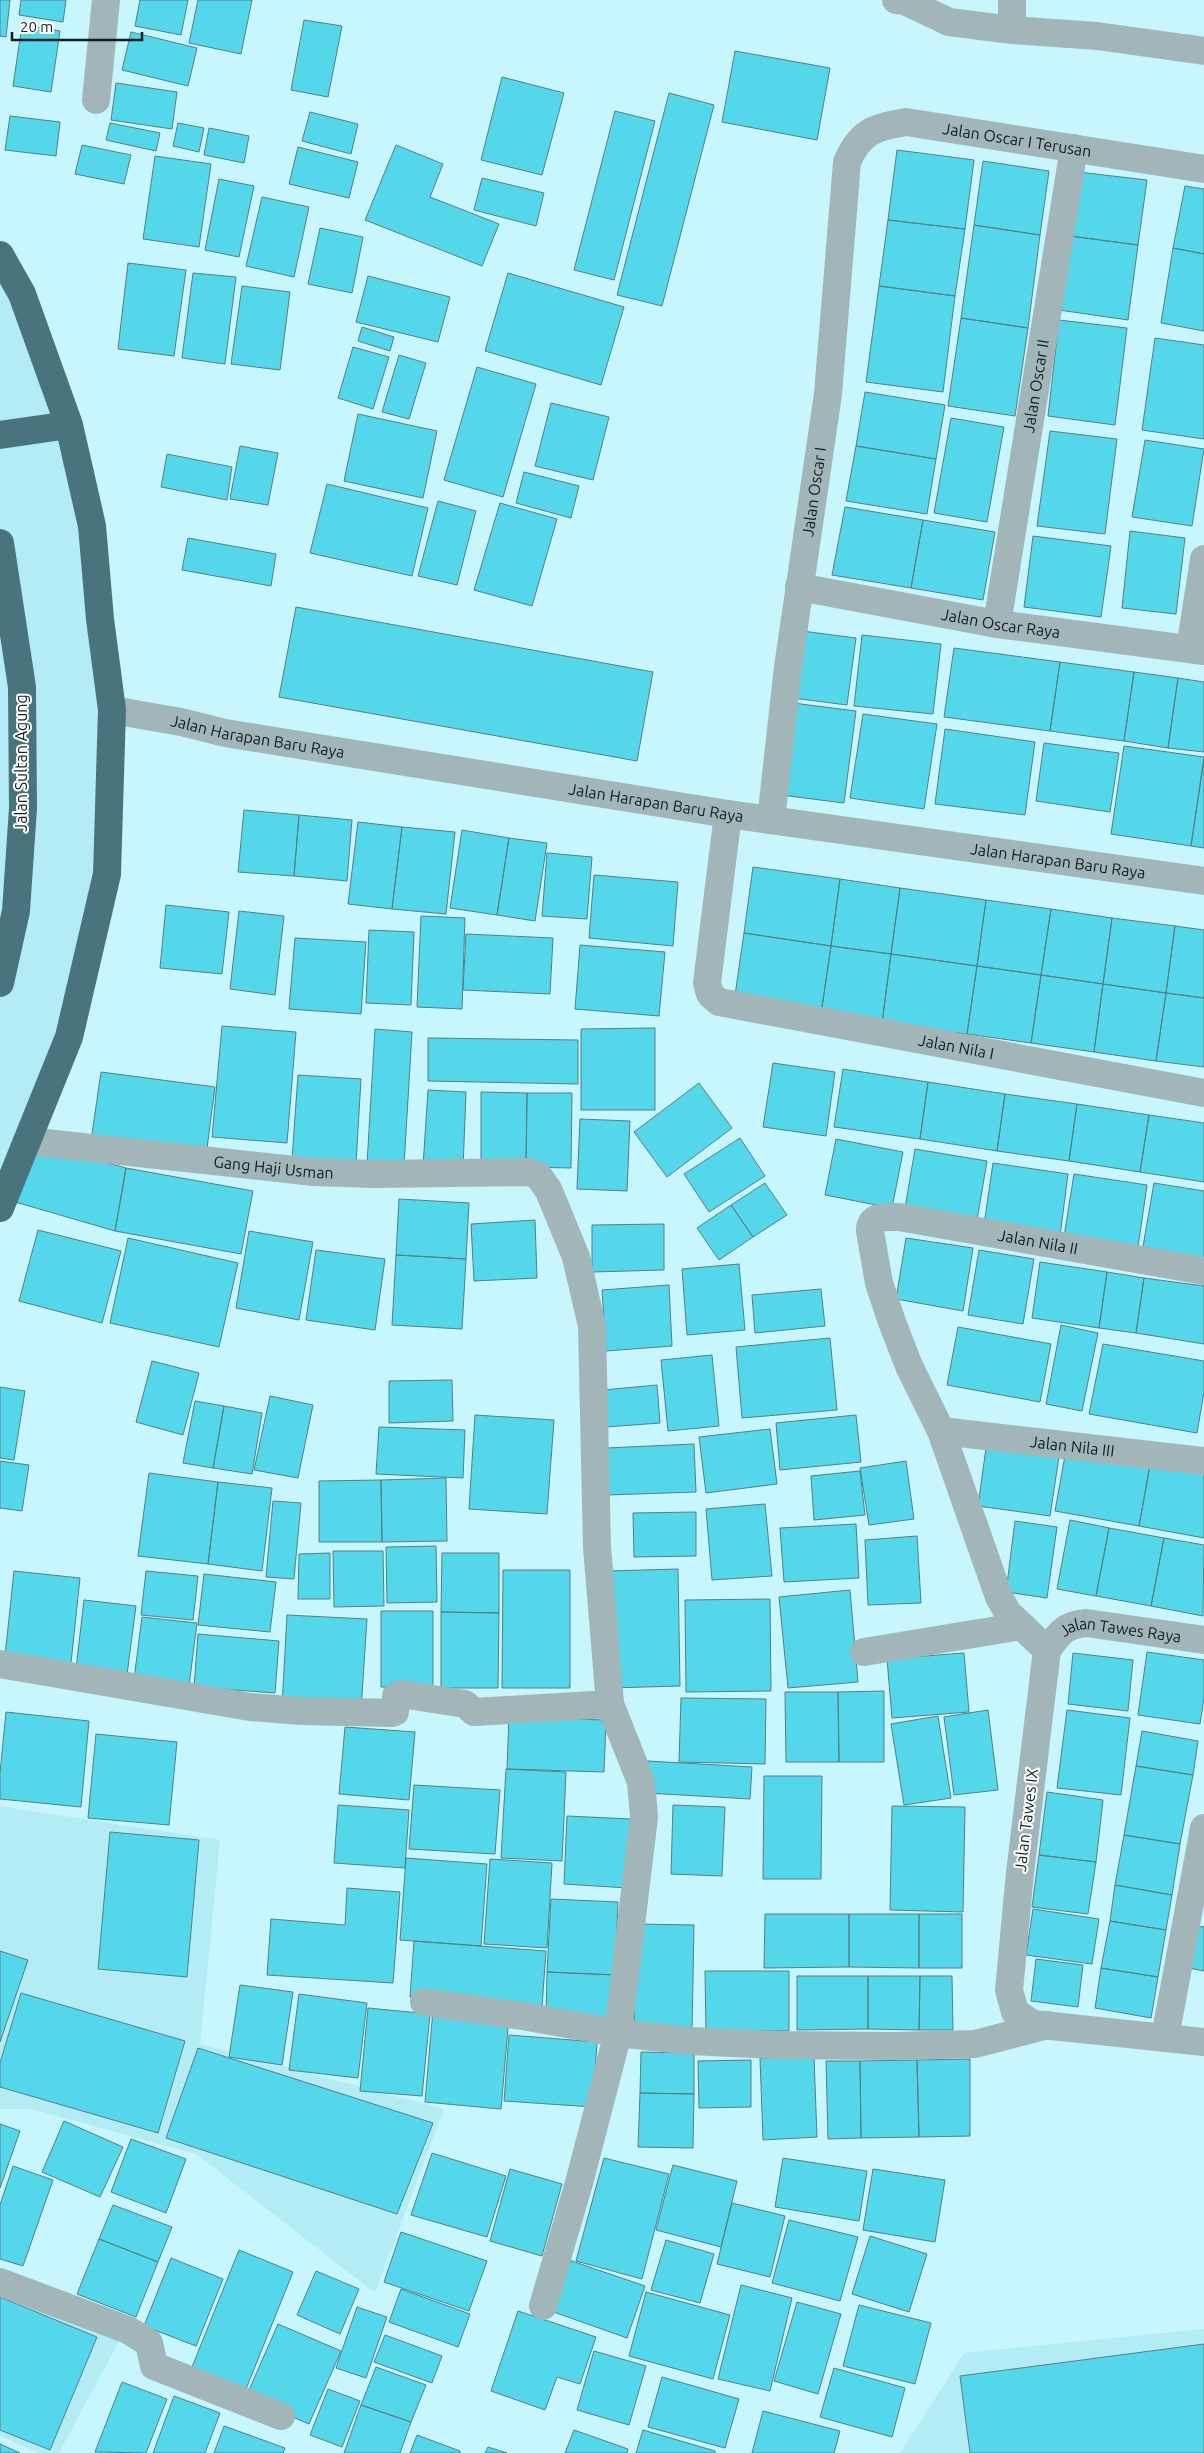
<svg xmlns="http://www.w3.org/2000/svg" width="1204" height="2453" viewBox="0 0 1204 2453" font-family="Ubuntu,sans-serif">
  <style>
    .built { fill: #b4ecf5 }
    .building { fill: #54d7eb; stroke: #547f86 }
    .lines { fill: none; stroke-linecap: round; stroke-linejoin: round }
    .minor { stroke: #a2b5b8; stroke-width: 28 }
    .highway { stroke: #4a747c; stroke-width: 28 }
    .labels { text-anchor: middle; stroke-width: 4; stroke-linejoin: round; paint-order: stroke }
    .street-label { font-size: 16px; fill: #0d1f22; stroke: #fff }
  </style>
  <rect width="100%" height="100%" fill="#c8f6fe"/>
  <path class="built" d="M0 255 92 526 107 875 0 1208Z
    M0 1806 220 1840 200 2044 444 2109 375 2293 196 2154 31 2109H0Z
    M0 2279 125 2330 59 2453H39L0 2436Z
    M1204 2329V2453H900L964 2353Z"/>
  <path class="building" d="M0 0H10L6 37 0 36Z
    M21 0H66L63 22 19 15Z
    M140 0H188L181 35 135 26Z
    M198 0H252L241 54 189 43Z
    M304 20 342 26 328 97 291 90Z
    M22 25 60 31 51 92 13 86Z
    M131 32 197 48 188 86 122 70Z
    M735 51 830 68 817 140 722 122Z
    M502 77 564 93 542 175 481 160Z
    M116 83 177 92 172 129 111 120Z
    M669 93 714 105 662 306 617 295Z
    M615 111 655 121 614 280 574 270Z
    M310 112 358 124 351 154 302 141Z
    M10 116 60 122 56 156 5 150Z
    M110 123 160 133 156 151 106 140Z
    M178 123 204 128 199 152 173 146Z
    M209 128 249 136 244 163 204 155Z
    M82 145 131 155 124 184 75 174Z
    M396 145 443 164 430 197 499 224 482 266 365 220Z
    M298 147 358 162 349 198 289 184Z
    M897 150 974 160 965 229 888 220Z
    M155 156 211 164 199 247 143 239Z
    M983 161 1049 171 1040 235 974 225Z
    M1078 172 1147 180 1138 245 1070 236Z
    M482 178 544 193 536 226 474 210Z
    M219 179 254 186 239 257 205 250Z
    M1185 186 1204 189V254L1173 248Z
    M262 197 309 207 294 277 246 266Z
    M888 220 965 229 955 296 879 286Z
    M974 225 1040 235 1028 328 961 318Z
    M320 228 363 237 352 293 308 284Z
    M1070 236 1138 245 1128 320 1059 310Z
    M1173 248 1204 254V331L1161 323Z
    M128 263 186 270 174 356 118 349Z
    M193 273 236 277 225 364 182 358Z
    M508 273 624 307 601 385 485 351Z
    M368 276 450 297 438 342 356 322Z
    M242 286 290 292 280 370 231 364Z
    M879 286 955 296 943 392 866 382Z
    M961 318 1028 328 1015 416 948 406Z
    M1059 320 1127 328 1115 425 1048 416Z
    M362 327 394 337 390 351 358 341Z
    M1155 338 1204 345V439L1142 430Z
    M353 347 389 357 373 409 338 398Z
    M399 355 426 363 409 419 382 412Z
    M477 367 536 384 503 497 444 480Z
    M865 392 945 405 936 459 856 446Z
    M551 403 609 417 593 480 535 466Z
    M358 414 437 431 423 498 344 481Z
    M951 418 1004 427 987 522 934 513Z
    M1050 431 1117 439 1105 534 1037 526Z
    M1145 440 1204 449 1192 526 1132 517Z
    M240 446 278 453 268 505 230 499Z
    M856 446 936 459 927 514 846 501Z
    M167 454 232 467 227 500 161 487Z
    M524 472 579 486 571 518 516 503Z
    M327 484 428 508 412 576 310 553Z
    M438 501 476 511 457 585 418 576Z
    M500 503 557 519 532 606 474 590Z
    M845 507 923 520 911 588 832 575Z
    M923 520 995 532 983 600 911 588Z
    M1130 531 1185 538 1176 614 1122 608Z
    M1033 536 1111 546 1101 617 1024 607Z
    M188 538 276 554 271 586 182 570Z
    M296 607 653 672 637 761 279 697Z
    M802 631 856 638 847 705 793 698Z
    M862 635 941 644 933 714 854 706Z
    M954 648 1060 662 1050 731 944 717Z
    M1060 662 1134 672 1124 741 1050 731Z
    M1134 672 1178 678 1168 748 1124 741Z
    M1178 678 1204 682V752L1168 748Z
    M793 703 856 711 844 803 781 795Z
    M863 714 937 724 924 809 850 798Z
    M945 729 1035 742 1025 815 935 804Z
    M1044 743 1119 753 1110 812 1036 801Z
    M1124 746 1204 757 1191 846 1111 834Z
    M1204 759V848L1191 846Z
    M244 810 299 815 294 876 238 872Z
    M299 815 352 820 347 881 294 876Z
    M358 822 402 827 392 909 348 904Z
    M402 827 455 832 446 914 392 909Z
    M462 830 509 838 497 915 450 908Z
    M509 838 547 843 535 921 497 915Z
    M547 853 592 857 587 919 542 916Z
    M753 867 840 879 831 946 744 933Z
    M594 875 678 882 673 946 589 938Z
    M840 879 900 888 891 954 831 946Z
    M900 888 986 900 977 966 891 954Z
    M986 900 1051 909 1041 975 977 966Z
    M166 905 229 912 222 974 160 968Z
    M1051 909 1112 918 1103 984 1041 975Z
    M239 911 284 916 275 995 230 989Z
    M421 916 465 918 462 1009 417 1007Z
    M1112 918 1175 926 1166 993 1103 984Z
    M1175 926 1204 930V998L1166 993Z
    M369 930 414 932 411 1005 366 1003Z
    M744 933 831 946 821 1014 734 1002Z
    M466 934 553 938 550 994 463 990Z
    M295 938 366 942 361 1014 289 1009Z
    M580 945 665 952 659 1016 575 1009Z
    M831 946 891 954 882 1023 821 1014Z
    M891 954 977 966 967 1034 882 1023Z
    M977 966 1041 975 1031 1043 967 1034Z
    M1041 975 1103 984 1094 1052 1031 1043Z
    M1103 984 1166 993 1156 1061 1094 1052Z
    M1166 993 1204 998V1067L1156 1061Z
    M222 1026 296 1032 287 1143 212 1137Z
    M655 1028V1110H581V1029Z
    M375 1029 412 1032 404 1166 367 1164Z
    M428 1038 578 1040V1084L428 1081Z
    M773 1063 835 1072 826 1136 763 1127Z
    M843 1069 928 1082 920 1139 834 1127Z
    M101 1072 215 1087 206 1156 91 1141Z
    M298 1075 361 1079 356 1163 292 1159Z
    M928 1082 1005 1094 997 1151 920 1139Z
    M699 1083 732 1128 667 1177 634 1132Z
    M428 1090 466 1092 463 1169 423 1166Z
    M481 1092 527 1093 526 1167 481 1166Z
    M527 1093H572L571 1168 526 1167Z
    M1005 1094 1077 1104 1069 1161 997 1151Z
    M1077 1104 1149 1115 1140 1172 1069 1161Z
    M1149 1115 1204 1123V1182L1140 1172Z
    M580 1119 630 1121 627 1191 577 1189Z
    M740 1138 765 1176 709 1212 684 1174Z
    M836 1139 903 1152 892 1208 825 1195Z
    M27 1141 126 1168 115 1231 5 1199Z
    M915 1149 987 1161 976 1226 904 1214Z
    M993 1163 1068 1174 1060 1236 984 1225Z
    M126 1168 253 1191 241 1254 115 1231Z
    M1074 1174 1147 1185 1137 1254 1063 1243Z
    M765 1183 787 1215 753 1237 731 1205Z
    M1154 1183 1204 1191V1268L1141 1258Z
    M399 1199 469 1203 466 1259 396 1255Z
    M731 1205 753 1237 719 1260 697 1228Z
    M535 1220 537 1278 474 1281 471 1224Z
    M664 1224V1270L592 1272V1225Z
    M38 1230 121 1251 102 1323 19 1301Z
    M249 1231 313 1242 299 1320 236 1308Z
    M128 1238 238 1263 219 1347 110 1323Z
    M906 1238 973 1248 963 1311 896 1299Z
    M316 1250 385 1259 375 1330 306 1320Z
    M979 1250 1034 1259 1023 1324 968 1315Z
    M396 1255 466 1259 462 1329 392 1325Z
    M1040 1262 1107 1272 1099 1328 1032 1318Z
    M739 1264 745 1330 687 1335 682 1269Z
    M1107 1272 1144 1278 1136 1333 1099 1328Z
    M1144 1278 1204 1286V1344L1136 1333Z
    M669 1285 672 1346 606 1351 602 1290Z
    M821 1289 825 1326 755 1333 752 1295Z
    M1061 1325 1098 1333 1082 1411 1046 1404Z
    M958 1327 1051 1344 1040 1402 947 1385Z
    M830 1338 837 1410 742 1418 736 1347Z
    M1103 1344 1204 1361V1392L1197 1433 1089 1414Z
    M712 1355 719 1426 668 1431 661 1360Z
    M152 1361 199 1373 183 1435 136 1422Z
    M452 1380 453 1421 389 1423V1381Z
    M657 1385 660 1423 606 1427 603 1390Z
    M0 1387 25 1391 14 1460 0 1458Z
    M270 1396 313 1405 298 1478 254 1470Z
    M195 1401 224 1406 213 1468 183 1463Z
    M224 1406 262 1413 252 1474 213 1468Z
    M475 1415 554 1420 547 1514 469 1509Z
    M856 1415 861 1462 780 1470 776 1423Z
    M379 1427 465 1430 463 1478 376 1474Z
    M770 1429 777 1484 706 1493 699 1437Z
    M987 1441 1060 1450 1050 1516 978 1506Z
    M694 1444 696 1492 607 1495 606 1448Z
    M1066 1450 1150 1465 1139 1526 1055 1511Z
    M0 1461 29 1465 22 1511 0 1508Z
    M906 1461 914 1519 869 1525 860 1468Z
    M1150 1465 1204 1474V1538L1139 1526Z
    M860 1471 865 1515 814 1520 811 1476Z
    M149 1473 218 1482 208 1564 138 1556Z
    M446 1478 447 1541 382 1542 381 1480Z
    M381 1480 382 1542H319V1481Z
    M218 1482 272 1488 262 1571 208 1564Z
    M273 1501 301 1503 294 1579 266 1577Z
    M765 1504 772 1576 712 1580 706 1509Z
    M696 1512V1556L634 1557 633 1513Z
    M1070 1520 1109 1528 1096 1596 1057 1589Z
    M1015 1521 1057 1527 1047 1598 1006 1592Z
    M856 1524 859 1578 784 1582 780 1528Z
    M1109 1528 1164 1538 1151 1606 1096 1596Z
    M917 1536 921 1603 868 1605 865 1540Z
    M1164 1538 1204 1545 1203 1616 1151 1606Z
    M436 1546 437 1602 387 1603 386 1547Z
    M333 1551H383L384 1606 334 1607Z
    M330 1553V1599H298L299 1554Z
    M442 1553H499V1613L441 1612Z
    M678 1569 680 1686 611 1688 608 1571Z
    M503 1570H570V1688H502Z
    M14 1571 80 1578 71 1663 5 1656Z
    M146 1571 198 1576 193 1620 141 1615Z
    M204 1574 276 1582 270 1632 198 1625Z
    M850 1590 858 1682 788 1688 779 1597Z
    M770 1599 771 1691 686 1692 685 1600Z
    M84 1600 136 1606 127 1675 76 1669Z
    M381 1611H433V1687H381Z
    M441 1612 499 1613 498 1688H441Z
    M287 1615 367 1619 361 1710 282 1706Z
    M142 1617 197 1623 189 1686 134 1679Z
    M198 1634 279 1641 275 1693 194 1687Z
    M1147 1652 1204 1660V1698L1200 1724 1138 1715Z
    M964 1653 969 1712 892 1718 887 1659Z
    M1073 1653 1133 1660 1128 1711 1068 1704Z
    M884 1691V1762H839L838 1692Z
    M785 1692H838L839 1762H786Z
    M681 1698 766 1699 765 1764 679 1762Z
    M988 1710 998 1790 954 1795 944 1717Z
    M1067 1710 1130 1718 1121 1795 1057 1788Z
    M6 1712 89 1721 81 1807 0 1799V1773Z
    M938 1716 951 1798 904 1805 891 1724Z
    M509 1717 606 1720 604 1772 507 1769Z
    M345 1727 415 1732 409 1800 339 1794Z
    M1142 1731 1198 1741 1193 1775 1136 1766Z
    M96 1734 177 1742 169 1825 88 1818Z
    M648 1761 752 1767 750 1799 646 1793Z
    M1136 1766 1193 1775 1180 1844 1124 1835Z
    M506 1769 566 1772 562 1861 501 1858Z
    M764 1776H822L821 1879H763Z
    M414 1785 500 1790 495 1854 409 1849Z
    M1047 1792 1103 1800 1096 1862 1039 1855Z
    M338 1805 409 1810 405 1868 334 1863Z
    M673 1805 725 1807 722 1876 671 1874Z
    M892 1806 965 1807 963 1912 890 1910Z
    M567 1816 631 1819 628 1888 564 1884Z
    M110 1832 199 1840 187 1977 98 1969Z
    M1124 1835 1180 1844 1172 1895 1115 1885Z
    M1039 1855 1096 1862 1088 1914 1032 1907Z
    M406 1858 487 1864 481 1946 400 1940Z
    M490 1859 552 1863 547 1948 484 1944Z
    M1115 1885 1172 1895 1166 1930 1110 1921Z
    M347 1888 400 1892 393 1983 267 1975 271 1919 345 1925Z
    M551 1899 618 1902 615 1975 547 1972Z
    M1033 1909 1099 1919 1092 1964 1026 1955Z
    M765 1914H849V1967L764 1968Z
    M849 1914H919V1968L849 1967Z
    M919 1914H962V1968H919Z
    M1110 1921 1166 1930 1158 1977 1101 1968Z
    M636 1924 694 1925 692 2029 634 2028Z
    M1197 1926 1204 1927V1971L1189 1968Z
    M414 1941 546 1951 542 2007 410 1997Z
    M0 1951 28 1960 0 2042Z
    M1036 1959 1083 1965 1078 2007 1031 2001Z
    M1101 1968 1158 1977 1151 2018 1095 2008Z
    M705 1971H789V2031H706Z
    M547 1972 615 1975 613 2021 546 2018Z
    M797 1976H868V2029L797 2030Z
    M868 1976H920L919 2030 868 2029Z
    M920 1976H952L953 2030H919Z
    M240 1985 293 1992 282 2065 229 2057Z
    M21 1993 185 2041 158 2133 0 2087V2063Z
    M299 1994 367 2003 358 2078 289 2070Z
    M368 2008 430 2014 422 2096 360 2091Z
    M433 2010 509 2016 501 2109 425 2102Z
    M509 2035 597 2042 593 2107 504 2101Z
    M198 2048 433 2123 397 2214 166 2138Z
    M641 2052 694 2053V2094L640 2093Z
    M814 2057 817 2137 763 2140 760 2058Z
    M970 2059V2136L919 2137 917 2060Z
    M751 2060V2107L699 2108 698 2061Z
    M917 2060 919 2137 861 2138 860 2061Z
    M826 2061H860L861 2138 828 2139Z
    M640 2093 694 2094 693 2148 638 2147Z
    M64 2121 123 2147 100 2197 42 2172Z
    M0 2124 20 2131 0 2188Z
    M131 2139 186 2159 166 2213 111 2192Z
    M432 2153 506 2176 487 2237 411 2215Z
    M604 2158 669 2174 642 2279 576 2261Z
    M783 2158 867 2171 859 2221 775 2207Z
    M673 2165 737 2181 721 2247 656 2230Z
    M13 2166 53 2180 23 2266 0 2259V2205Z
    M510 2169 562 2184 542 2256 490 2241Z
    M873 2169 945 2180 935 2242 863 2230Z
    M732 2203 785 2216 770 2277 717 2264Z
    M113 2205 172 2227 158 2262 99 2239Z
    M789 2220 858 2237 840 2301 772 2283Z
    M401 2232 487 2261 469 2311 384 2282Z
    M870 2236 927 2254 909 2312 852 2294Z
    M99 2239 158 2262 136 2317 77 2294Z
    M666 2240 714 2254 700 2303 651 2290Z
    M239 2250 293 2272 244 2394 190 2372Z
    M171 2258 223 2279 196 2346 144 2326Z
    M566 2259 645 2286 627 2338 548 2310Z
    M316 2271 359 2289 340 2334 297 2315Z
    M741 2285 792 2298 770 2391 718 2379Z
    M401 2289 470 2314 458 2347 389 2322Z
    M646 2292 730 2315 713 2379 629 2356Z
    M0 2297 97 2337 50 2450 0 2430Z
    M797 2302 841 2314 818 2394 774 2381Z
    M859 2305 931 2323 915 2384 843 2366Z
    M357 2307 387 2317 366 2378 336 2368Z
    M518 2311 596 2337 580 2384 557 2377 545 2410 491 2391Z
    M278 2324 341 2351 309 2424 246 2397Z
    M385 2335 442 2356 432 2383 374 2362Z
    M1204 2344V2453H970L960 2376Z
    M594 2351 646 2366 629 2425 577 2410Z
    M376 2367 426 2385 411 2422 361 2405Z
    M834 2368 905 2388 892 2437 820 2417Z
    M662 2377 739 2399 725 2448 648 2427Z
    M122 2382 167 2399 146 2453 95 2452Z
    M328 2389 360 2401 342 2447 310 2435Z
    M174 2396 220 2413 205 2453H153Z
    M361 2405 411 2422 400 2453H344Z
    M763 2411 840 2431 834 2453H752Z
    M224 2426 285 2448 283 2453H214Z
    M574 2430 628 2449 627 2453H565Z
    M643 2430 715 2451V2453H636Z
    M417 2435 460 2451V2453H410Z
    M0 2444 20 2453H0Z
    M488 2447 507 2453H485Z"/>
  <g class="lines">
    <g class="minor">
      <path d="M896 0 905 1 949 22 1012 30 1097 36 1204 51"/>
      <path d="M1012 0V30"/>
      <path d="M96 100 106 0"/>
      <path id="s1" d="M799 587 997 624 1204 651"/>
      <path id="s2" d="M997 624 1074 148"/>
      <path d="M1190 649 1204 559"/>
      <path id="s3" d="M112 710 181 722 225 733 728 814 1204 881"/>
      <path id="s4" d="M728 814 707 983 710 994 719 1002 1204 1093"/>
      <path id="s5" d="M771 820 788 667 828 394 847 162C860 132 874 127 906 122L1204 169"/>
      <path id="s6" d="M27 1141 314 1172 374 1174 528 1172 538 1175 549 1191 576 1257 592 1326 597 1547 610 1704 641 1782 644 1817 618 2033 579 2183 543 2306"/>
      <path id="s7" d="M941 1431 1204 1461"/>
      <path id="s8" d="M1047 1650 1008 1613 999 1597 941 1431 909 1366 892 1322 879 1283 870 1231C869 1215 886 1217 899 1217L1204 1271"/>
      <path d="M1047 1650 1020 1873 1009 1990 1015 2012 1033 2024 1204 2042"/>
      <path id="s9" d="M1047 1650C1060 1633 1064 1625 1086 1623L1204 1640"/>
      <path d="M864 1652 1022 1626"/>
      <path d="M0 1664 250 1707 301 1711 392 1713 395 1712 396 1696 401 1694 465 1704 474 1712 610 1704"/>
      <path d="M424 2002 522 2016 618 2033 690 2041 776 2045 892 2046 975 2044 1048 2025"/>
      <path d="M1165 2037 1204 1828"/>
      <path d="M0 2282 128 2330 149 2343 154 2366 281 2416"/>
    </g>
    <path class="highway" d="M0 255 22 294 69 425 92 526 100 619 112 710 107 874 69 1037 0 1208
      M0 435 69 425
      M0 543 22 687 23 808 16 911 0 983"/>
  </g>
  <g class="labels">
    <g class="street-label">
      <text dy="6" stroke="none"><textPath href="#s5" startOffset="851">Jalan Oscar I Terusan</textPath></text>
      <text dy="6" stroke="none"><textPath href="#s2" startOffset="241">Jalan Oscar II</textPath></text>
      <text dy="6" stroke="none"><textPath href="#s5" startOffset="331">Jalan Oscar I</textPath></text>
      <text dy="6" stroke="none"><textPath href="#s1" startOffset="205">Jalan Oscar Raya</textPath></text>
      <text dy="6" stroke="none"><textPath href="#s3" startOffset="148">Jalan Harapan Baru Raya</textPath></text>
      <text transform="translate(21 763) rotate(-90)" y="6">Jalan Sultan Agung</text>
      <text dy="6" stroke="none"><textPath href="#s3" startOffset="552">Jalan Harapan Baru Raya</textPath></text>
      <text dy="6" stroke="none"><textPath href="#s3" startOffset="958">Jalan Harapan Baru Raya</textPath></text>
      <text dy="6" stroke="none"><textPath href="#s4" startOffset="435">Jalan Nila I</textPath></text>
      <text dy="6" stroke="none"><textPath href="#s6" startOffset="248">Gang Haji Usman</textPath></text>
      <text dy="6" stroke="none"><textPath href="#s8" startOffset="640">Jalan Nila II</textPath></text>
      <text dy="6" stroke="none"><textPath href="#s7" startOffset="132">Jalan Nila III</textPath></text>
      <text dy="6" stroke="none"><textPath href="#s9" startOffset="84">Jalan Tawes Raya</textPath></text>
      <text transform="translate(1026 1820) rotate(-83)" y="6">Jalan Tawes IX</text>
    </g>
  </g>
  <path d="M12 32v8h130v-8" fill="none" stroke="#0d1f22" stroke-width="2.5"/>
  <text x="20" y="32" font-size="15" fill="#0d1f22" stroke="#ffffff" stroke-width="4" paint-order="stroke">20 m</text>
</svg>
